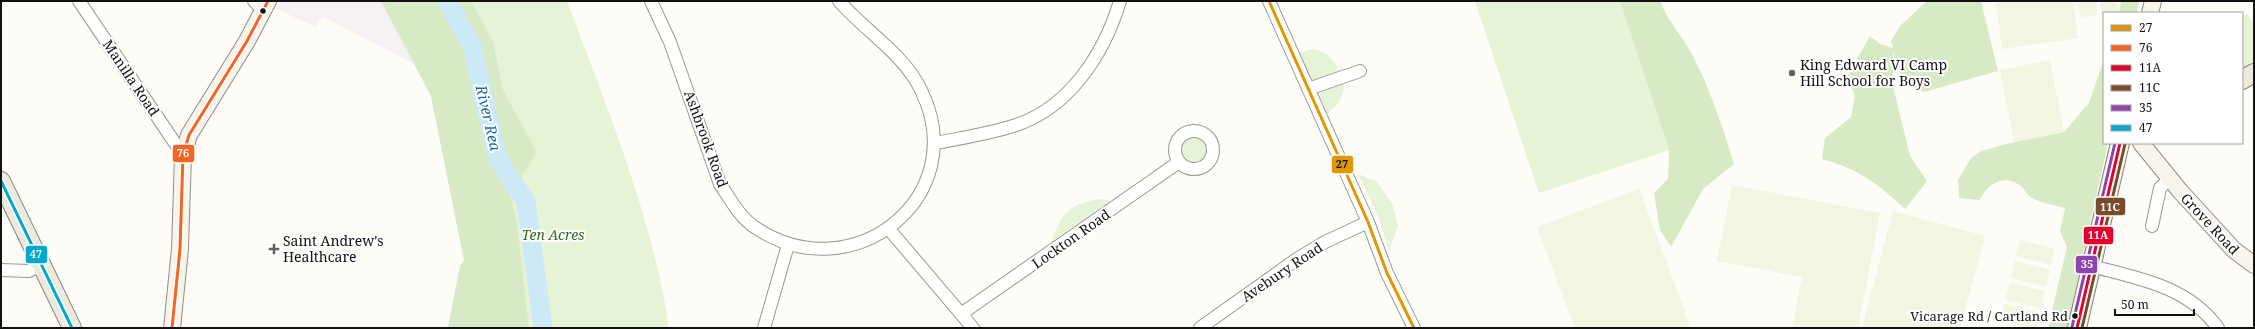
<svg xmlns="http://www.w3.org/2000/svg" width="2255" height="329" viewBox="0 0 2255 329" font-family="'Noto Serif',serif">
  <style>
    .industrial { fill: #f5f0f3 }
    .green { fill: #e7f3d7 }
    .forest { fill: #d8eac5 }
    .pitch { fill: #f0f6e1 }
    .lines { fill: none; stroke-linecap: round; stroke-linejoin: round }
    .river { stroke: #cde8f7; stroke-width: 19 }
    .street-casing { stroke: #979795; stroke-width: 14 }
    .secondary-casing { stroke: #8e8d8b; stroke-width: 18 }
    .primary-casing { stroke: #858482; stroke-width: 20 }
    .street { stroke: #fffffe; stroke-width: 12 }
    .secondary { stroke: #f6f4eb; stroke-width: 16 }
    .primary { stroke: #ede9dc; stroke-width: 18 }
    .bus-1-casing { stroke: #fff; stroke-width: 6 }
    .bus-2-casing { stroke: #fff; stroke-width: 6 }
    .bus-3-casing { stroke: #fff; stroke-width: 6 }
    .bus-4-casing { stroke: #fff; stroke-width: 6 }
    .bus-5-casing { stroke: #fff; stroke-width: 6 }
    .bus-6-casing { stroke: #fff; stroke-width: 6 }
    .bus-1 { stroke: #e09702; stroke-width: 3 }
    .bus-2 { stroke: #f26522; stroke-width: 3 }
    .bus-3 { stroke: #e4002b; stroke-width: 3 }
    .bus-4 { stroke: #7a4b2a; stroke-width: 3 }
    .bus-5 { stroke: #8e44ad; stroke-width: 3 }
    .bus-6 { stroke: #00a9ce; stroke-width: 3 }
    .bus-dot { fill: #111; stroke: #fff; stroke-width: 1.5 }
    .poi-dot { fill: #646362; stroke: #fff; stroke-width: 1.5 }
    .labels { text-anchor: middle; stroke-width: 4; stroke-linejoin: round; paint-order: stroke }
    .bus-label { font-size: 13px; fill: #111; stroke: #fff; text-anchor: end }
    .poi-label { font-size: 14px; fill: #111; stroke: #fff; text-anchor: start }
    .street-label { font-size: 14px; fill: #111; stroke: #fff }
    .park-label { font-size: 14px; font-style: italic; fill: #2f6b1f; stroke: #fff }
    .water-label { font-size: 15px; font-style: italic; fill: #1768a6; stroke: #fff }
    .line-badge { stroke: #fff; stroke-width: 1.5 }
    .badge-label { font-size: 11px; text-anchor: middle; font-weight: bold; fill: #fff }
    .pale-badge-label { font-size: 11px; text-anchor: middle; font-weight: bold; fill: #111 }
  </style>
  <rect width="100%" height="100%" fill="#fdfcf7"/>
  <path class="industrial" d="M278 1H381L414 64 322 16 316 27 274 8Z"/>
  <path class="green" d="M381 1H567C607 108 652 215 669 328H448L460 266 464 260 431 96Z
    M1475 1H1620L1669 150 1539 193Z
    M2247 14 2254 24V61L2242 69V17Z
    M1310 49C1328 50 1333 60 1342 74L1310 86 1295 55Z
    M1344 79C1346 97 1337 108 1322 117L1311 92Z
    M1182 150a12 12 0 1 1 24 0a12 12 0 1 1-24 0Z
    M1358 174 1376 181 1392 203 1398 225 1389 251 1378 216Z
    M1101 199 1110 201 1052 241C1061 212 1071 203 1101 199Z
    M2097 271C2138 284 2186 292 2213 328H2209C2187 294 2133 285 2097 275Z"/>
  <path class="forest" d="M381 1H471L493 42 503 90 537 153 510 194 517 222 529 328H448L460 266 464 260 431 96Z
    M1620 1H1660C1668 22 1684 38 1694 58 1711 92 1723 128 1734 164L1703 189 1671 247 1660 230 1654 193 1668 179 1669 150Z
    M1927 1H1981L1998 71 1924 92 1918 90 1901 76 1893 52V86L1910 156 1927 181 1905 209C1878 184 1859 169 1822 159L1825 138 1851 117 1855 96 1847 77 1870 36 1880 44 1893 48 1891 41 1900 26Z
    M2121 1H2139L2137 13H2119Z
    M2104 59V143H2108L2067 328H2048L2067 247 2060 231 2065 208C2054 205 2042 203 2032 198 2028 197 2025 190 2022 187 2006 173 1987 183 1980 200L1959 198 1958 180 1971 158 1981 151 2014 142 2064 132 2089 103Z"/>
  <path class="pitch" d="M1996 1H2073L2078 38 2002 49Z
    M2078 1H2096L2097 15 2080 17Z
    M2100 1H2117L2119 13H2104L2102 16Z
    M2050 60 2064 132 2014 142 2000 70Z
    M1732 185 1880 213 1858 328H1792L1802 277 1717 261Z
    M1639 189 1691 328H1575L1537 227Z
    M1893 211 1985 236 1960 328H1862Z
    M2020 240 2055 249 2051 265 2016 256Z
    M2015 261 2050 270 2046 287 2011 278Z
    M2010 283 2045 291 2041 308 2005 300Z
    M2004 304 2040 313 2037 328 2000 321Z"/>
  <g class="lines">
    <path class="river" d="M447 1 472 46 497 157 526 202 543 328"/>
    <defs>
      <path id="street" d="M79 1 183 155
        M254 1 264 11
        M651 1 670 42 720 184C730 199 740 218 756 228 852 292 974 197 921 90 904 54 865 31 839 1
        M1269 1 1368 222 1387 273 1414 328
        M1308 89 1360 71
        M1175 150a19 19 0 1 1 38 0a19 19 0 1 1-38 0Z
        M936 143C961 138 988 134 1013 126 1069 109 1104 54 1120 1
        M2152 226 2160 188 2170 178
        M888 228 973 328
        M2091 266C2137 278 2188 286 2218 328
        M1 270 29 271 42 264
        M961 314 1179 162
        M764 328 788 245
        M1200 328 1297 259 1325 242 1368 222"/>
      <path id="secondary" d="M2150 13 2153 1
        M2141 143 2180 191 2234 250 2254 265
        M172 328 180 249 183 155 189 135 247 41 268 1"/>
      <path id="primary" d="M2242 80 2254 73
        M1 181 72 328
        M2077 328 2120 143"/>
    </defs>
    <use href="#street" class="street-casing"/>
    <use href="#secondary" class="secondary-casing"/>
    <use href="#primary" class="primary-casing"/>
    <use href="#street" class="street"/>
    <use href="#secondary" class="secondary"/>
    <use href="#primary" class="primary"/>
    <defs>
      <path id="bus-1" d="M1269 1 1368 222 1387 273 1414 328"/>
      <path id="bus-2" d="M172 328 180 249 183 155 189 135 247 41 268 1"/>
      <path id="bus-3" d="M2077 328 2120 143"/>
      <path id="bus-4" d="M2082 328 2125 144"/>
      <path id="bus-5" d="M2072 327 2115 143"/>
      <path id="bus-6" d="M1 181 72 328"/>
    </defs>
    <use href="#bus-1" class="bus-1-casing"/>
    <use href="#bus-2" class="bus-2-casing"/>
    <use href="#bus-3" class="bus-3-casing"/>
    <use href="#bus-4" class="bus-4-casing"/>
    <use href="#bus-5" class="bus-5-casing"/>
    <use href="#bus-6" class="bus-6-casing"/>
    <use href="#bus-1" class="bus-1"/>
    <use href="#bus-2" class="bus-2"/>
    <use href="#bus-3" class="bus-3"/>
    <use href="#bus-4" class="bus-4"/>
    <use href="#bus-5" class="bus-5"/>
    <use href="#bus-6" class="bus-6"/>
  </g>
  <g class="bus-dot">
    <circle cx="263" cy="11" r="3.5"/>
    <circle cx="2075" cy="316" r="3.5"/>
  </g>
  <g class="poi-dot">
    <circle cx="1792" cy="73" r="4"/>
    <path d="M272 243h4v4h4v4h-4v4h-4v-4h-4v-4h4z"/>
  </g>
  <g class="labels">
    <g class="bus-label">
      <text x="2068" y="321">Vicarage Rd / Cartland Rd</text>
    </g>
    <g class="poi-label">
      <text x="1800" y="70">King Edward VI Camp<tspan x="1800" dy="16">Hill School for Boys</tspan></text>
      <text x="283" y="246">Saint Andrew's<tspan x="283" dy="16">Healthcare</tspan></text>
    </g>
    <g class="street-label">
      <text transform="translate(131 78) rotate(56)" y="5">Manilla Road</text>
      <text transform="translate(706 139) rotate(70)" y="5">Ashbrook Road</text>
      <text transform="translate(2210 224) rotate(47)" y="5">Grove Road</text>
      <text transform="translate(1071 239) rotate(-35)" y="5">Lockton Road</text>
      <text transform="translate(1282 272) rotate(-34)" y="5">Avebury Road</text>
    </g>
    <g class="park-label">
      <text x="553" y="240">Ten Acres</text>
    </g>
    <g class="water-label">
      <text transform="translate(488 118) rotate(77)" y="5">River Rea</text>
    </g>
  </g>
  <g class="line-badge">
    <rect x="172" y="144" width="23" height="19" rx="4" fill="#f26522"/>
    <rect x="1331" y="155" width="23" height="19" rx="4" fill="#e09702"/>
    <rect x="2095" y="197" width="31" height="19" rx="4" fill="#7a4b2a"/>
    <rect x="2083" y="226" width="31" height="19" rx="4" fill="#e4002b"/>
    <rect x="25" y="245" width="23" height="19" rx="4" fill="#00a9ce"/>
    <rect x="2075" y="255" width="23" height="19" rx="4" fill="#8e44ad"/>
  </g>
  <g class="badge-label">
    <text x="183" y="157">76</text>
    <text x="2110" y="211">11C</text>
    <text x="2098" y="239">11A</text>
    <text x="36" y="258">47</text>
    <text x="2087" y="268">35</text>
  </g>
  <g class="pale-badge-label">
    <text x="1342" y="168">27</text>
  </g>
  <rect width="2255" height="329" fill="none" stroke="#111111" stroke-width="4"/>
  <rect x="2103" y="12" width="140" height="132" fill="#ffffff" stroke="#a0a0a0"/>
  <rect x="2111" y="25" width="20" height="6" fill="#e09702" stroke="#a0a0a0"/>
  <text x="2139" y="32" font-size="12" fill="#111111">27</text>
  <rect x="2111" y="45" width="20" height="6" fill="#f26522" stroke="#a0a0a0"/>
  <text x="2139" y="52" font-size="12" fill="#111111">76</text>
  <rect x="2111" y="65" width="20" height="6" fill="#e4002b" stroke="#a0a0a0"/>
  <text x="2139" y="72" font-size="12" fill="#111111">11A</text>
  <rect x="2111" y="85" width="20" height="6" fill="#7a4b2a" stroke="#a0a0a0"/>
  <text x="2139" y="92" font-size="12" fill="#111111">11C</text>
  <rect x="2111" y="105" width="20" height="6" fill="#8e44ad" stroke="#a0a0a0"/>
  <text x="2139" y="112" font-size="12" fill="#111111">35</text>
  <rect x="2111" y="125" width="20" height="6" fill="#00a9ce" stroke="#a0a0a0"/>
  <text x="2139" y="132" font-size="12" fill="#111111">47</text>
  <path d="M2115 309v6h79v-6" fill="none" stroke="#111111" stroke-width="2"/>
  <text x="2121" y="309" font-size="12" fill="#111111" stroke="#ffffff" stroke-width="3" paint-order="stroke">50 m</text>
</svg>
